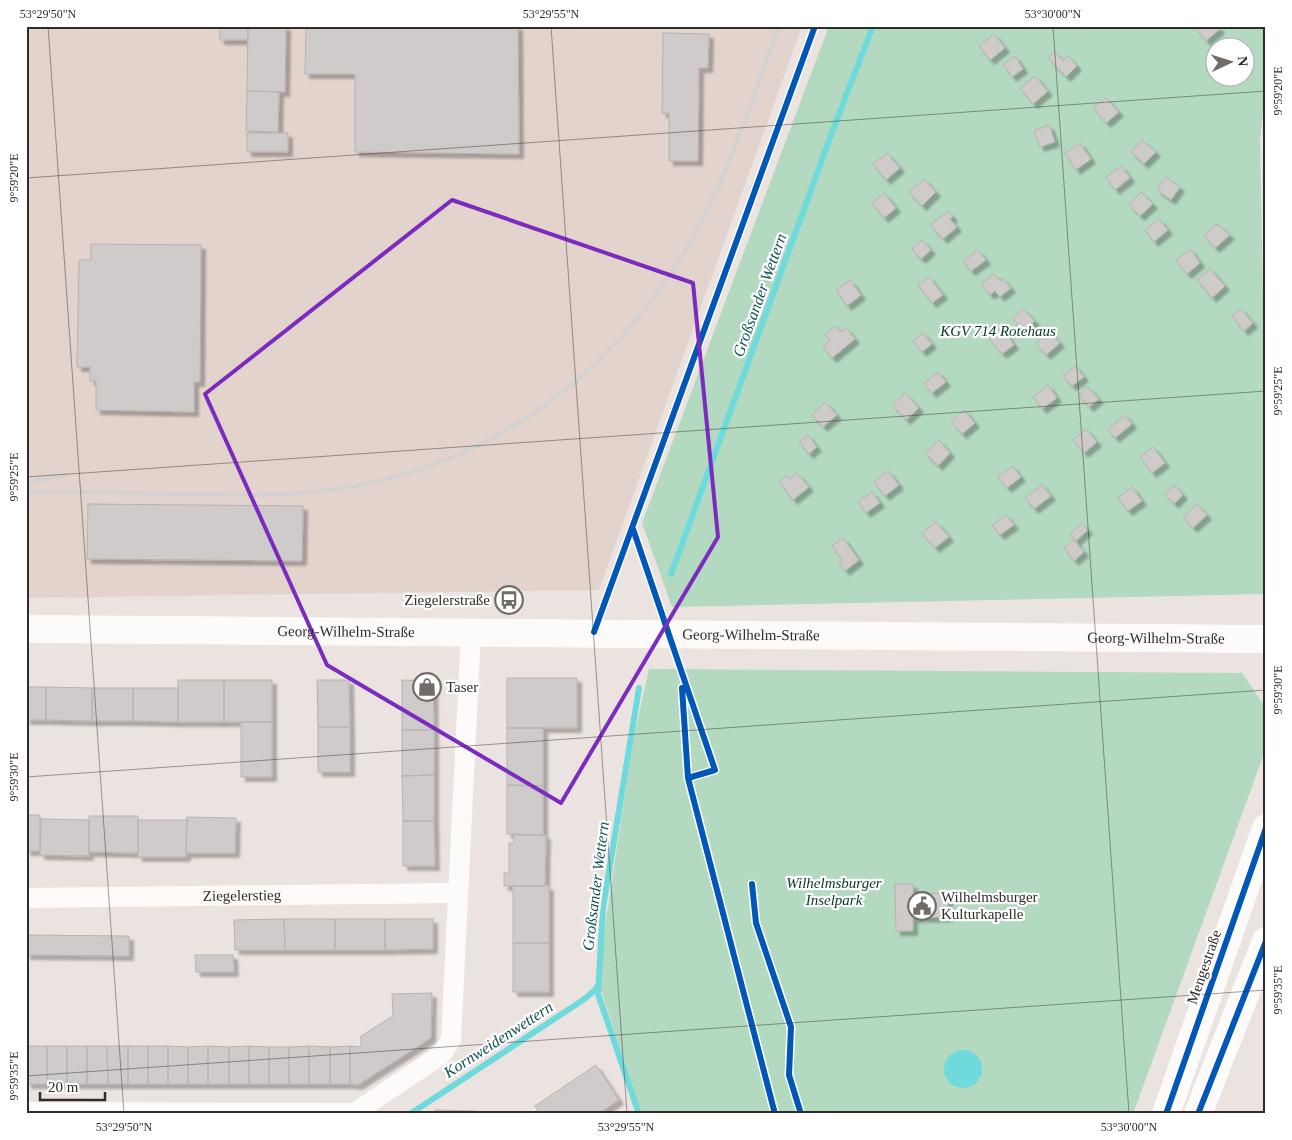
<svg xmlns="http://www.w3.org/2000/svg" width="1292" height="1140" viewBox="0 0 1292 1140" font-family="Georgia,serif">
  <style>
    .built { fill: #e2d3cd }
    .green { fill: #b3d9c1; fill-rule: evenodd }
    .water { fill: #6fdadc }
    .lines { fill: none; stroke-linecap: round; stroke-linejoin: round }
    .stream { stroke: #6fdadc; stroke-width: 6 }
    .building { fill: #cfcbcb; stroke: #b7b2b3; filter: url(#shadow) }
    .minor { stroke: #fcfbfa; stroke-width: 20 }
    .secondary { stroke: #fcfbfa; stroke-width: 28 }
    .rail { stroke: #d3d1d1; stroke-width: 4 }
    .cycleway-casing { stroke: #fff; stroke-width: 9 }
    .cycleway { stroke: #0057b8; stroke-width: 6 }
    .marked { fill: none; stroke: #7b2cbf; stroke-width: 4; stroke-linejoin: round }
    .ticks { fill: none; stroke: #312c29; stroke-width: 1; stroke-opacity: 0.45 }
    .labels { text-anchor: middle; stroke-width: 4.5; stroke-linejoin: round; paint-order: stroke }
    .park-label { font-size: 15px; font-style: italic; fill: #063622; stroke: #fff }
    .poi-label { font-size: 15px; fill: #312c29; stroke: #fff; text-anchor: start }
    .street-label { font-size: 15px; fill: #312c29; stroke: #fff }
    .water-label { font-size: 16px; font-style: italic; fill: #105153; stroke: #fff }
    .neatline { fill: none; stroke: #312c29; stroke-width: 2 }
    .ticks-label { font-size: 12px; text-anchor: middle; fill: #312c29 }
  </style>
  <defs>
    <filter id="shadow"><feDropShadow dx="4.5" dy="4.5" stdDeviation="1" flood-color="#0004"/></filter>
  </defs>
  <rect width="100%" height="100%" fill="#ebe3e0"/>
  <path class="built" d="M26 26H802L599 590 26 598Z"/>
  <path class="green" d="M829 26H1266V86L1260 140 1266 446V594L672 607 642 523ZM1214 48H1244V78H1214Z
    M649 669 1242 673 1266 708V748L1133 1114H641L601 990 603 941 632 746Z"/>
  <path class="water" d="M944 1069a19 19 0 1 1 38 0a19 19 0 1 1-38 0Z"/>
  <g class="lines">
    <path class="stream" d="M671 574 834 127 873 26
      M410 1114 583 1000 595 990 598 985
      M639 1114 598 994 603 908 639 688"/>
  </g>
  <path class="building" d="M220 26H248V40H220Z
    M248 26H286L285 92 247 91Z
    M306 26H518L519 154 355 152V74H305Z
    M1218 26 1220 29 1206 41 1195 27Z
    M663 33 709 34 708 68H699L698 161H669V113H662Z
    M994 34 1005 48 990 60 979 46Z
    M1055 52 1063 61 1068 56 1077 66 1066 77 1048 58Z
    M1015 56 1023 69 1012 77 1003 64Z
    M1035 76 1048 91 1033 104 1020 88Z
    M247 91 279 92 278 132 246 131Z
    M1106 98 1119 112 1106 123 1093 108Z
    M1049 125 1055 142 1040 147 1034 131Z
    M247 133H288V152H247Z
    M1142 140 1156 152 1144 164 1131 152Z
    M1080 143 1091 159 1076 170 1065 153Z
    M887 153 900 168 886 180 873 164Z
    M1121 166 1130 178 1115 190 1106 177Z
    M1165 177 1180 187 1171 200 1157 190Z
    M924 179 936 192 922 206 909 192Z
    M1141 192 1153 204 1140 216 1129 205Z
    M884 193 896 208 884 218 872 203Z
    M948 211 953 217 950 219 957 227 943 239 930 225Z
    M1159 219 1168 230 1154 242 1145 230Z
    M1217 224 1230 235 1215 248 1204 235Z
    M922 240 931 250 921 259 912 249Z
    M91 244 201 245 200 382H194V412L96 410V381H90V367H77L79 260H91Z
    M1190 249 1200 263 1187 274 1176 260Z
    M978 250 986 260 971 271 963 261Z
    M1210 269 1225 286 1212 298 1197 279Z
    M994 274 1000 281 1003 279 1011 288 1000 297 995 291 990 295 981 284Z
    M929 277 943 295 932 303 918 285Z
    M850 280 861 295 847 306 836 290Z
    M1023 309 1035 321 1024 331 1013 319Z
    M1241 309 1253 323 1244 331 1232 316Z
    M835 326 841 332 846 328 855 339 832 358 823 347 830 341 825 335Z
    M1002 328 1014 345 1002 354 989 338Z
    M1050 332 1060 343 1046 355 1036 343Z
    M923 333 932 344 922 352 913 341Z
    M1075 366 1084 377 1072 386 1063 376Z
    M938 372 946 382 932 393 924 383Z
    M1048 385 1057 398 1042 409 1033 397Z
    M1088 387 1099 399 1089 407 1079 395Z
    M905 393 919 408 906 420 892 405Z
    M825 402 837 415 823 427 812 415Z
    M964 410 975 423 962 434 951 422Z
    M1125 415 1132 424 1115 438 1108 429Z
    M1086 429 1097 442 1084 453 1073 440Z
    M808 435 817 447 809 454 799 442Z
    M939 440 950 453 938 466 925 453Z
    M1153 447 1165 463 1152 473 1140 457Z
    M1012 466 1021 477 1007 488 998 477Z
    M888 471 899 485 885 496 874 482Z
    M797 473 809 487 793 500 779 482 787 475 790 479Z
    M1042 485 1051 496 1034 509 1025 498Z
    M1174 485 1183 495 1174 504 1165 494Z
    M1132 487 1142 501 1128 511 1118 498Z
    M872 492 880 503 866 513 858 502Z
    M88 504 303 506 302 561 87 559Z
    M1197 504 1207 515 1193 528 1183 517Z
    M1006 515 1014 525 1000 535 992 525Z
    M936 522 949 537 935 548 922 533Z
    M1082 523 1088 530 1076 541 1070 534Z
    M843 538 859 560 845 571 839 562 842 560 832 546Z
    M1074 540 1084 552 1074 561 1064 548Z
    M507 678H577V728H507Z
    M178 680H224V722H178Z
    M224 680H272V722H224Z
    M317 680H349L350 727H318Z
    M402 680 433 681 434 730H402Z
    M26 687H46V720H26Z
    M46 687 92 688V721L46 720Z
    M92 688H133V721H92Z
    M133 688H178V722L133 721Z
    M241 722H272V777H241Z
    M318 727H350V772H318Z
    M507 728H543V786L507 785Z
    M402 730H434V775L402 776Z
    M434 775V821H403L402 776Z
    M507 785 543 786V835L507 834Z
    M26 815H40V851H26Z
    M89 816H138V853L89 852Z
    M187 817 236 818 235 853H186Z
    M41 819 89 820V856L40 855Z
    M138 820H187L186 857H138Z
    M403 821H434L435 866H403Z
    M514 835H546L545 886H504V873H509V843H514Z
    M895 884H913V894L948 893V917L913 918V931H896Z
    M513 886H549V943H513Z
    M284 919H335V950H285Z
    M284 919 285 950H235L234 920Z
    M335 919H385V950H335Z
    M385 919H433V949L385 950Z
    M26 935 129 936V956L26 955Z
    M513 943H549V992H513Z
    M195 955H233L234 972H196Z
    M432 993 431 1038 358 1085 350 1084V1046L361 1047V1036L393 1016 392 994Z
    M27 1046H47V1084H27Z
    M47 1046H67V1084H47Z
    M67 1046H87V1084H67Z
    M87 1046H107L108 1084H87Z
    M107 1046H128V1084H108Z
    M128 1046H148V1084H128Z
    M148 1046H168V1084H148Z
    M168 1046 188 1047V1084H168Z
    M208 1046 229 1047V1084H208Z
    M208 1046V1084H188V1047Z
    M249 1046 269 1047V1084H249Z
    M249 1046V1084H229V1047Z
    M309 1046 330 1047V1084H309Z
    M309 1046V1084H289V1047Z
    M350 1046V1084H330V1047Z
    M269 1047H289V1084H269Z
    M596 1065 619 1100 598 1114H540L535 1106Z
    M435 1110 475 1111V1114H435Z"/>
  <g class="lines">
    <g class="minor">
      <path id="s1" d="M26 898 458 893"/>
      <path d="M26 1112 354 1113 441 1055 451 1040 471 631"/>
    </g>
    <g class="secondary">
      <path id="s2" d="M26 629 1266 639"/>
      <path d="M1166 1114 1266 828"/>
      <path d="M1198 1114 1266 941"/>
    </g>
    <path class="rail" d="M26 483 65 475
      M26 492C79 492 133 493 186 494 234 495 282 496 330 490 494 469 627 365 702 221 734 159 755 91 779 26"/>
    <defs>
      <path id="cycleway" d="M633 529 715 770 688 778 775 1114
        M594 632 815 26
        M682 688 688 778
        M752 884 756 923 791 1027 789 1075 801 1114
        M1166 1114 1266 828
        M1198 1114 1266 941"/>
    </defs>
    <use href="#cycleway" class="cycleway-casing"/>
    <use href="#cycleway" class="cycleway"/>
  </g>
  <path class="marked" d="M452 200 693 283 718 537 561 803 327 665 205 394Z"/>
  <path class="ticks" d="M48 26 124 1114M551 26 627 1114M1053 26 1129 1114M26 178 1266 91M26 477 1266 391M26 777 1266 690M26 1076 1266 990"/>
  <defs>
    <symbol id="bus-ring" viewBox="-11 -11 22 22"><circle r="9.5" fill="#fff" stroke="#726c69" stroke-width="1.5"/><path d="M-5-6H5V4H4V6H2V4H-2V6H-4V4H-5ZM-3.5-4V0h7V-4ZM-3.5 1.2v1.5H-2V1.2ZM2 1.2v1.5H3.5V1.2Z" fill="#726c69"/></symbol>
    <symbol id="shop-ring" viewBox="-11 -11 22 22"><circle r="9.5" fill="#fff" stroke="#726c69" stroke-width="1.5"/><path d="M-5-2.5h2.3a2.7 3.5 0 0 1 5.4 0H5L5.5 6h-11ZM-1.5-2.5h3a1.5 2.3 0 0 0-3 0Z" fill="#726c69"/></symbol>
    <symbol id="civic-ring" viewBox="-11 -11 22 22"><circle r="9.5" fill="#fff" stroke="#726c69" stroke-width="1.5"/><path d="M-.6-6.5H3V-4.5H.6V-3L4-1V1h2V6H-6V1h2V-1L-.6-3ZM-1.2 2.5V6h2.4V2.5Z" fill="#726c69"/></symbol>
  </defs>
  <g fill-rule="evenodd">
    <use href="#bus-ring" x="493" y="584" width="32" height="32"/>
    <use href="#shop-ring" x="411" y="671" width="32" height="32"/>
    <use href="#civic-ring" x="906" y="890" width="32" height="32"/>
  </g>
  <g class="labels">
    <g class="park-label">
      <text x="998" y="336">KGV 714 Rotehaus</text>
      <text x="834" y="888">Wilhelmsburger<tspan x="834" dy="17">Inselpark</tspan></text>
    </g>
    <g class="poi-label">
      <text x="490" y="605" text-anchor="end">Ziegelerstraße</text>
      <text x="446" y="692">Taser</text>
      <text x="941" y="902">Wilhelmsburger<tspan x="941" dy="17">Kulturkapelle</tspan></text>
    </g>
    <g class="street-label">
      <text dy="5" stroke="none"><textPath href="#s2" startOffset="320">Georg-Wilhelm-Straße</textPath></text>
      <text dy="5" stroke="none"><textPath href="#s2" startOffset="725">Georg-Wilhelm-Straße</textPath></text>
      <text dy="5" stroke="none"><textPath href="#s2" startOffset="1130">Georg-Wilhelm-Straße</textPath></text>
      <text dy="5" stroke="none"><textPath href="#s1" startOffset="216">Ziegelerstieg</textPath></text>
      <text transform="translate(1204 967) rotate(-71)" y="5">Mengestraße</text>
    </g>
    <g class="water-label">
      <text transform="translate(759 295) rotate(-70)" y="6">Großsander Wettern</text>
      <text transform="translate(595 886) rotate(-83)" y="6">Großsander Wettern</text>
      <text transform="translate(498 1039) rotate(-33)" y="6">Kornweidenwettern</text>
    </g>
  </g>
  <rect width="1292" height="1140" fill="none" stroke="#ffffff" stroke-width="55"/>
  <g transform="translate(1230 62) rotate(86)"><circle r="24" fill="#ffffff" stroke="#adaba9"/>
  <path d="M0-4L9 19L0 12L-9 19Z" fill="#726c69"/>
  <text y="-8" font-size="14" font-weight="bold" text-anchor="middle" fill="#312c29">N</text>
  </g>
  <path d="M40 1092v8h65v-8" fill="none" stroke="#312c29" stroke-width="2.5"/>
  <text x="48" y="1092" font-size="15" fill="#312c29" stroke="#ffffff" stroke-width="4" paint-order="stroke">20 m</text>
  <rect x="28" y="28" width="1236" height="1084" class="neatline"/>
  <g class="ticks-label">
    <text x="48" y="18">53°29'50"N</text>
    <text x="551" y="18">53°29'55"N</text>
    <text x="1053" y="18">53°30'00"N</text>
    <text transform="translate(1278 91) rotate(-90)" y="4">9°59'20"E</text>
    <text transform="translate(14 178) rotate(-90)" y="4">9°59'20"E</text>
    <text transform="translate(1278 391) rotate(-90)" y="4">9°59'25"E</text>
    <text transform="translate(14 477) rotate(-90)" y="4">9°59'25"E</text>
    <text transform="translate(1278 690) rotate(-90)" y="4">9°59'30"E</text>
    <text transform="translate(14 777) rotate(-90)" y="4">9°59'30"E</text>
    <text transform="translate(1278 990) rotate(-90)" y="4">9°59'35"E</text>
    <text transform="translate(14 1076) rotate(-90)" y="4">9°59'35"E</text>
    <text x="124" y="1131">53°29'50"N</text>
    <text x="626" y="1131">53°29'55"N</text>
    <text x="1129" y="1131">53°30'00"N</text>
  </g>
</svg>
